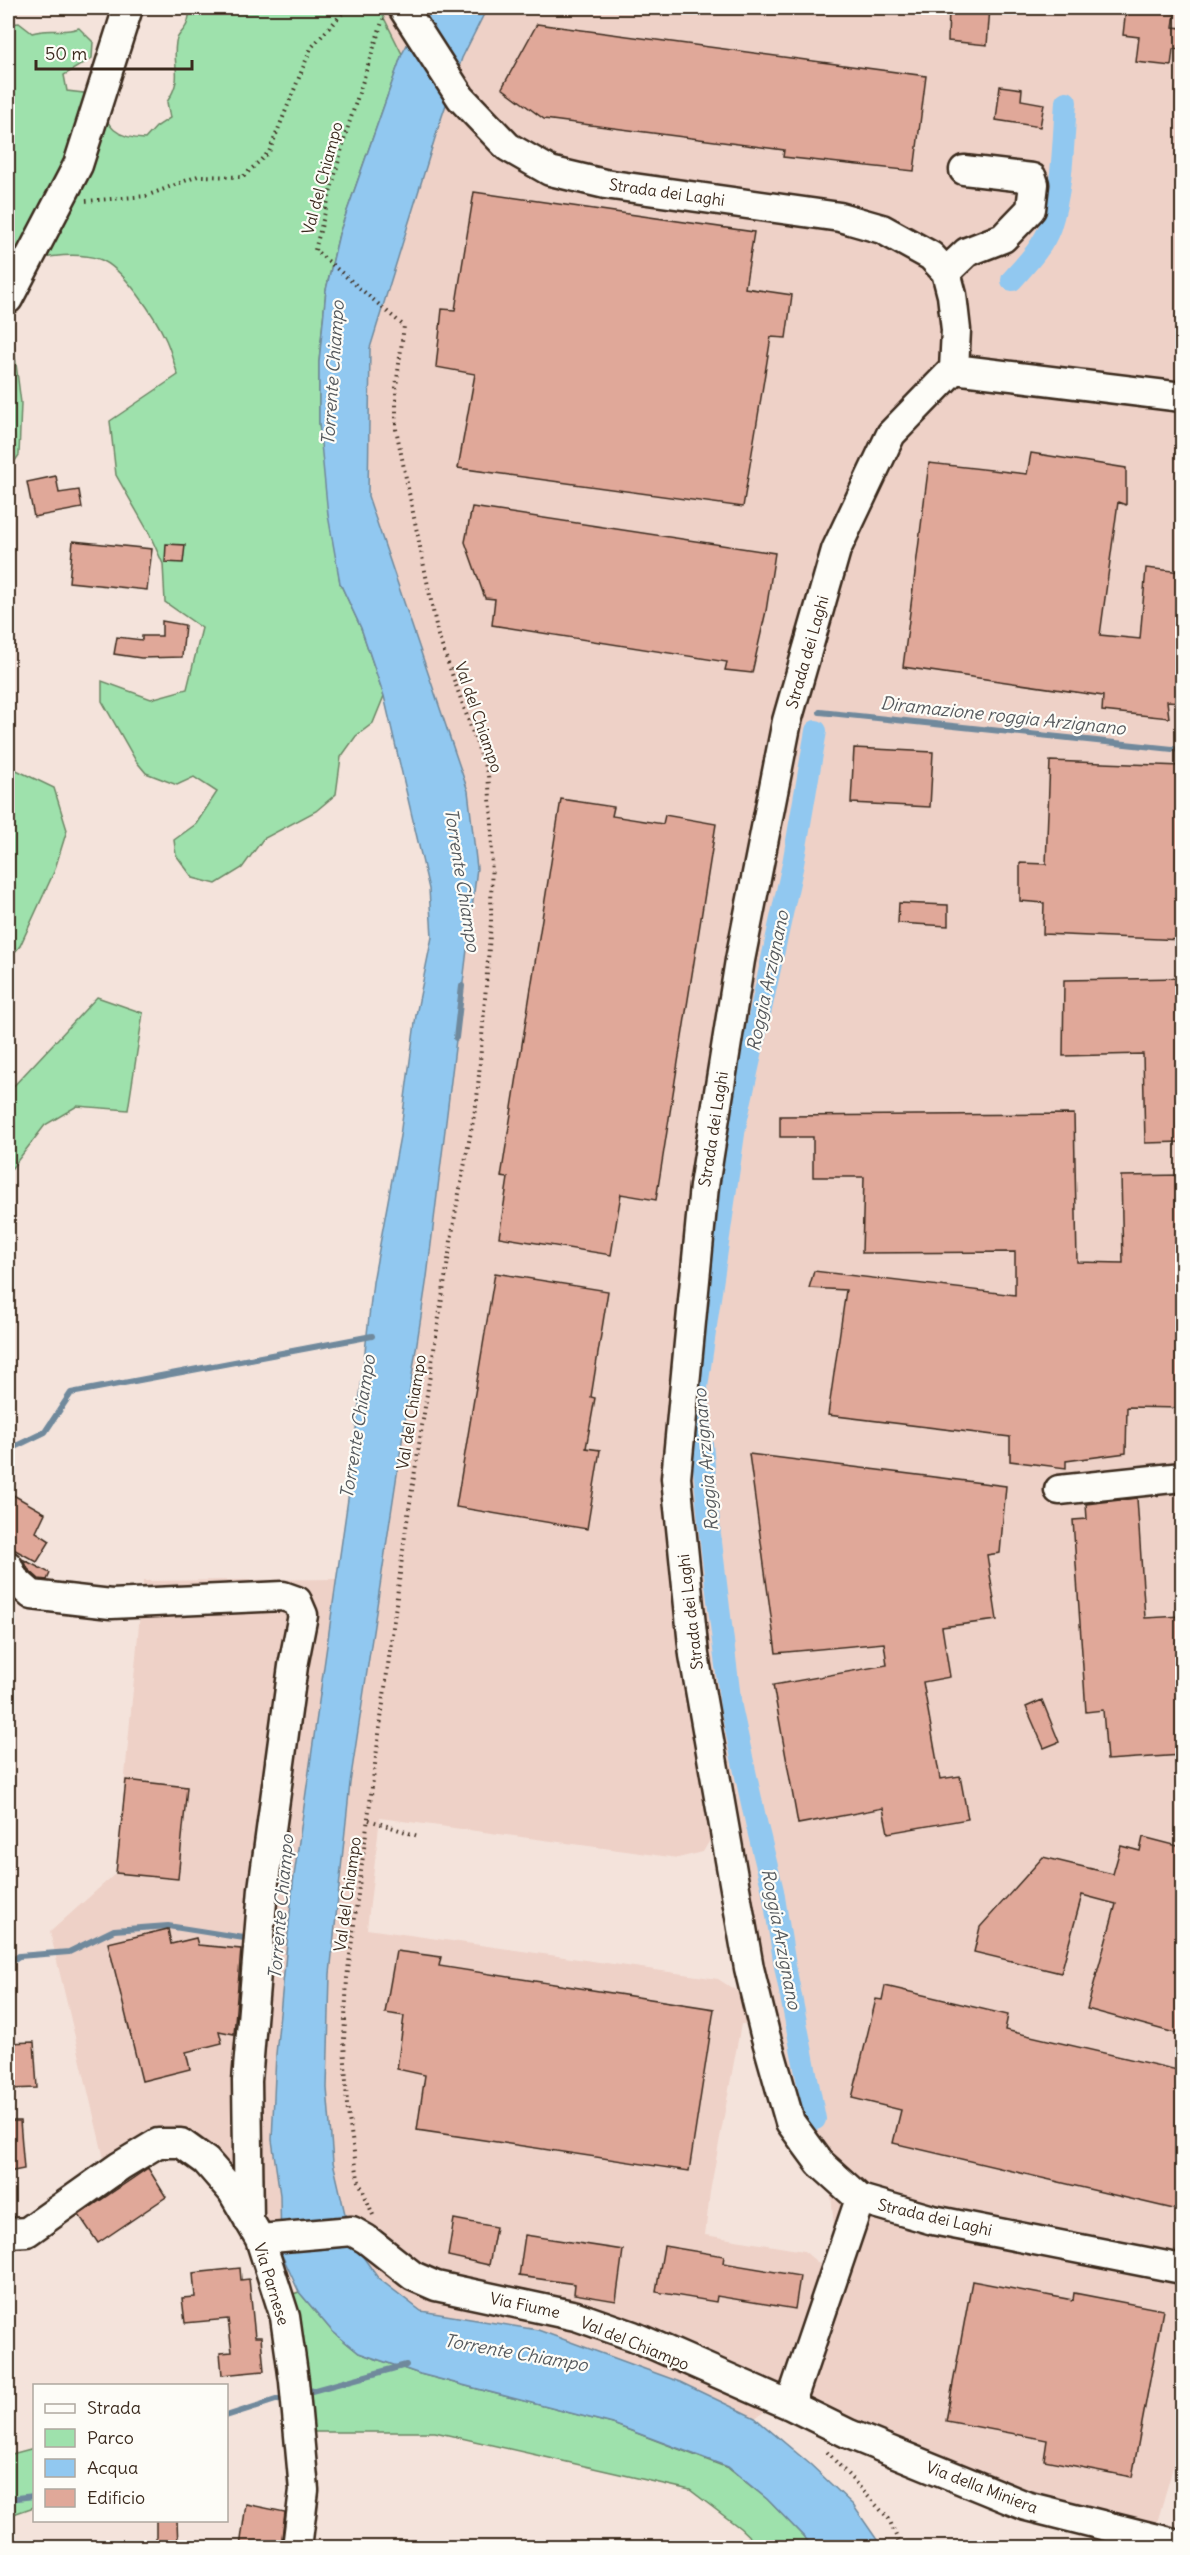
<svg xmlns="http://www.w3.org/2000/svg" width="1190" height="2555" viewBox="0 0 1190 2555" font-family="Delius,sans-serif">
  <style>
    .built { fill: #eed1c7; fill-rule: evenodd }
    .green { fill: #9ee1ac; stroke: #6c8665; stroke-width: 1.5 }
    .water { fill: #91c8f0; stroke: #6f899c; stroke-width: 1.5 }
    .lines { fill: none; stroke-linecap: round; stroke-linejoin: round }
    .stream { stroke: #6f899c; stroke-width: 6 }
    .canal { stroke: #91c8f0; stroke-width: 22 }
    .building { fill: #e0a899; stroke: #3b2a1e; stroke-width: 1.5 }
    .minor-casing { stroke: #3b2a1e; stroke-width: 33 }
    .path { stroke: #3b2a1e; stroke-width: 4; stroke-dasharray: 1.5 4.5; stroke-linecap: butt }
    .minor { stroke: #fdfcf7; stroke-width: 28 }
    .labels { text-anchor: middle; stroke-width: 4.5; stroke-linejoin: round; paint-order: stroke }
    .street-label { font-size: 16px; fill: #3b2a1e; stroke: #fdfcf7 }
    .water-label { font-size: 18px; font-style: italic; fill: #55595d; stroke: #fdfcf7 }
  </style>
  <rect width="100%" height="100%" fill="#f4e3db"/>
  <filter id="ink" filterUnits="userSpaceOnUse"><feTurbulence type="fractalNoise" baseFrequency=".0167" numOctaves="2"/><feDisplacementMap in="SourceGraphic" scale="12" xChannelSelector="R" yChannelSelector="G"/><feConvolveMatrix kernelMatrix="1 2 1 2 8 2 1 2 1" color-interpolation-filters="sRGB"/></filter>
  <g filter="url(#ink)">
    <path class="built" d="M379 8H427L402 54Z
      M487 8H1182V2436L1150 2547 767 2410 755 2418 680 2382 538 2330 421 2311 378 2278 351 2240 333 2162 327 2088 330 1974 350 1783 427 1277 477 868 468 791 368 496 370 348 439 125 462 58ZM380 1818 678 1858 703 1852 713 1835 743 1995 718 1979 367 1929ZM741 2024H755L765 2091 791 2141 831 2195 834 2227 823 2267 804 2251 705 2235 710 2192Z
      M337 1579 293 1883 276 2054 272 2140 280 2195 281 2253 221 2179 177 2150 148 2160 110 2184 50 1932 116 1873 143 1581Z"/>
    <path class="green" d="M191 8H379L402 54 339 234 326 290 319 362V423L340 583 361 628 384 696 373 723 356 736 341 757 336 794 316 811 263 839 242 868 216 884 193 878 176 855 174 840 196 824 217 792 194 777 177 785 146 773 136 761 102 701V681L151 699 187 689 202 628 165 602 163 564 149 533 116 475 110 421 178 375C174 364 171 351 166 340 156 318 123 267 99 259 79 252 51 256 31 260L8 294V24L19 23 32 33C51 27 60 34 79 28L93 42 92 58 64 75 67 91 84 93 99 101C107 128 116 138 145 139L156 127 170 118 167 102C184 76 172 69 176 42 177 35 183 32 186 26 189 21 189 13 191 8Z
      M8 301 21 403 19 455 8 471Z
      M8 766 54 788 67 830 54 872 20 946 8 960Z
      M97 997 143 1013 128 1110 77 1106 45 1125 8 1173V1092Z
      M299 2292 332 2331 359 2353 420 2374 613 2424 728 2468 767 2499 807 2540 811 2547H760L740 2528 690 2490 435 2432H298L276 2300Z
      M34 2448V2507L8 2516V2455Z"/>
    <path class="water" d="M427 8H487L462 58 439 125 370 348 368 496 468 791 477 868 427 1277 350 1783 330 1974 327 2088 333 2162 351 2240 378 2278 421 2311 538 2330 680 2382 755 2418 811 2465 853 2505 882 2547H811L807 2540 767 2499 728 2467 613 2424 420 2374 359 2353 332 2331 299 2292 281 2253 280 2195 272 2140 276 2054 293 1883 348 1499 373 1282 400 1136 416 1015 432 937 429 889 384 696 361 628 340 583 328 515 319 423V362L326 290 339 234 402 54Z"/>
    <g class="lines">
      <path class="stream" d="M820 712 1182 750
        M456 1038 462 986
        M8 1450 45 1432 71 1393 372 1336
        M8 1963 19 1956 69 1952 114 1930 168 1926 244 1938
        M308 2392 406 2365
        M226 2416 282 2398
        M8 2499 34 2496"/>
      <path class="canal" d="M1012 280C1026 264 1043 247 1050 227 1063 188 1063 143 1066 102
        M815 2119 785 1966 773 1891 756 1822 731 1707 710 1534 697 1387 735 1127 793 864 816 731"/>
    </g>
    <path class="building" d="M949 8H990L987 45 948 41Z
      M1126 8H1176L1173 27 1182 28V50L1173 49 1171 66 1136 62 1139 37 1123 35Z
      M537 24 926 76 914 171 783 157 784 150 544 119 502 88Z
      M1000 86 1022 89 1021 100 1044 104 1040 127 996 120Z
      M474 192 754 232 745 288 792 295 786 338 771 337 743 507 458 468 475 374 436 367 442 309 455 310Z
      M1031 453 1126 468V505L1118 502 1100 635 1140 639 1146 568 1182 572V702L1167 701 1169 718 1102 711 1103 696 903 667 929 463 1027 474Z
      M56 476 59 493 79 490 82 508 34 517 27 482Z
      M472 507 775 553 766 611 752 673 725 670 727 662 492 625 495 599 485 598 465 542Z
      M73 541 152 549 147 590 69 582Z
      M166 544 185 545 183 563 165 562Z
      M162 621 185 625 182 657 141 658 114 654 117 637 142 640V636H162Z
      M854 748 933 752 930 807 851 803Z
      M1050 761 1182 766V940L1043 934 1044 903 1020 901V863L1046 864Z
      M561 799 614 807 612 816 663 824 665 815 716 824 656 1200 621 1194 611 1255 499 1237 508 1178 501 1177Z
      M899 903 948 905V926L898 923Z
      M1182 978V1142L1145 1143 1143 1054 1063 1056 1064 980Z
      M1074 1114 1077 1262 1123 1263 1121 1176 1182 1175V1408L1127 1407 1126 1453 1066 1461V1468L1010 1461V1437L828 1415 846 1290 809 1288 814 1271 1015 1295V1252L862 1253 864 1177H813V1137H780V1116Z
      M495 1273 608 1291 591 1397 595 1398 586 1448 600 1450 587 1529 456 1507Z
      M749 1454 1006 1486 1000 1553 987 1555 997 1620 942 1627 950 1677 923 1682 940 1779 960 1776 968 1819 888 1833 883 1808 798 1824 773 1685 887 1665 884 1643 776 1653Z
      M8 1492 45 1513 36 1532 50 1541 37 1562 8 1546Z
      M1137 1498 1145 1618 1182 1616V1755L1107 1760 1103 1710 1086 1712 1073 1520 1087 1519 1086 1504Z
      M24 1560 50 1573 47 1580 39 1579 28 1569Z
      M1042 1700 1059 1742 1044 1748 1026 1707Z
      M126 1780 187 1787 178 1879 116 1873Z
      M1143 1837 1182 1847V2035L1087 2009 1116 1904 1082 1895 1061 1973 974 1952 980 1927 1043 1857 1113 1874 1121 1846 1140 1851Z
      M168 1929 171 1944 196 1938 198 1945 241 1949 234 2034 219 2031 222 2043 186 2052 190 2069 142 2081 108 1943Z
      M396 1951 441 1957 439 1966 714 2009 689 2171 417 2130 425 2075 397 2069 404 2016 385 2013Z
      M885 1986 1008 2015 1005 2030 1182 2071V2211L893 2143 901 2110 852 2098 876 1999 882 2000Z
      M34 2042 37 2088 8 2089V2043Z
      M8 2121H20L24 2169 8 2172Z
      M148 2168 166 2197 98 2243 79 2215Z
      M454 2219 496 2227 489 2265 448 2256Z
      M525 2235 623 2250 616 2301 574 2294 575 2284 519 2276Z
      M664 2246 724 2256 723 2263 800 2276 795 2309 717 2296 716 2302 656 2292Z
      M240 2268 241 2280 249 2279 255 2337H261L264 2371 222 2375 220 2353 232 2352 228 2319 185 2323 182 2298 195 2297 193 2273Z
      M972 2281 1073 2300 1074 2293 1163 2310 1132 2477 1044 2460 1047 2440 946 2421Z
      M246 2504 285 2512 281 2547H240Z
      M156 2520H177L178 2547H156Z"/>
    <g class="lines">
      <defs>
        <path id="minor" d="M403 8 461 98 508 147 550 171 605 184 840 217 882 229 931 256 946 272 952 295 956 330 954 369 891 434 836 550 787 721 740 960 704 1186 676 1478 694 1655 749 1968 765 2034 790 2122 820 2163 860 2199 933 2220 1182 2269
          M946 272 967 252 1003 238 1031 209 1034 184 1032 178 964 170
          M8 299 78 165 128 8
          M954 369 1182 397
          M1059 1490 1182 1477
          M8 1566 14 1579 32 1595 111 1604 283 1596 297 1601 303 1615 293 1666 263 1889 247 2081 249 2221
          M8 2233 27 2232 120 2166 158 2143H181L206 2161 232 2191 260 2239 285 2317 294 2381 304 2490 297 2548
          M260 2239 352 2231 366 2239 413 2276 436 2286 576 2316 633 2336 790 2405 849 2434 1026 2506 1182 2545
          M790 2405 860 2199"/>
      </defs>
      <use href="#minor" class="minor-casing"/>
      <path class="path" d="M86 201 146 196 198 176 243 177 269 152 311 48 347 8
        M369 1820 418 1836
        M373 2215 358 2179 347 2105 344 2040 347 1978 406 1528 456 1209 477 1100 491 922 492 820 488 775 438 635 396 429V387L404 326 315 250 346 133 383 19
        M827 2452 889 2519 901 2548"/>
      <use href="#minor" class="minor"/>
    </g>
  </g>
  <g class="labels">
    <g class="street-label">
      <text transform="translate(322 178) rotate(-75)" y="6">Val del Chiampo</text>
      <text transform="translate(667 192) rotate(8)" y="6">Strada dei Laghi</text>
      <text transform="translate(807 652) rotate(-74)" y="6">Strada dei Laghi</text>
      <text transform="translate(479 717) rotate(71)" y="6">Val del Chiampo</text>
      <text transform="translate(713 1129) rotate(-81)" y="6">Strada dei Laghi</text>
      <text transform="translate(411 1412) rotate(-81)" y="6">Val del Chiampo</text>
      <text transform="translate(690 1612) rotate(-97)" y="6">Strada dei Laghi</text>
      <text transform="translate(347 1894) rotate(-82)" y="6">Val del Chiampo</text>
      <text transform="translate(935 2217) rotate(13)" y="6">Strada dei Laghi</text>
      <text transform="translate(272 2284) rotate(73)" y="6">Via Parnese</text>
      <text transform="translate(525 2305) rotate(12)" y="6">Via Fiume</text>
      <text transform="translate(635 2343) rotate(22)" y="6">Val del Chiampo</text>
      <text transform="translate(982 2487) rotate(21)" y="6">Via della Miniera</text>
    </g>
    <g class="water-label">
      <text transform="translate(333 373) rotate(-86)" y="6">Torrente Chiampo</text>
      <text transform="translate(1003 716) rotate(6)" y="6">Diramazione roggia Arzignano</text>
      <text transform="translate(462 880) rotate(81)" y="6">Torrente Chiampo</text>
      <text transform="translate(768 981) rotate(-78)" y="6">Roggia Arzignano</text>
      <text transform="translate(358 1427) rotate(-81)" y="6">Torrente Chiampo</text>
      <text transform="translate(706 1460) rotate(-95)" y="6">Roggia Arzignano</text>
      <text transform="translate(281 1907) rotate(-85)" y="6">Torrente Chiampo</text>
      <text transform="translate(781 1939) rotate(79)" y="6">Roggia Arzignano</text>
      <text transform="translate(516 2353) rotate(10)" y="6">Torrente Chiampo</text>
    </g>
  </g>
  <rect width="1190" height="2555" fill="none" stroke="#fdfcf7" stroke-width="30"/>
  <rect x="15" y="15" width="1160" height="2525" fill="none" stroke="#3b2a1e" stroke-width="2" filter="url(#ink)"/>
  <rect x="33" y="2384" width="195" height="138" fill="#fdfcf7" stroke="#afa8a0" stroke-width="1.5"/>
  <rect x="45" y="2404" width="30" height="9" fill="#fdfcf7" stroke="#afa8a0" stroke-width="1.5"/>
  <text x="87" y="2414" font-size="18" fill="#3b2a1e">Strada</text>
  <rect x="45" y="2429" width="30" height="18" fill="#9ee1ac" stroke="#afa8a0" stroke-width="1.5"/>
  <text x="87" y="2444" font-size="18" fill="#3b2a1e">Parco</text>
  <rect x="45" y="2459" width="30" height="18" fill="#91c8f0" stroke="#afa8a0" stroke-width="1.5"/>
  <text x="87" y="2474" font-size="18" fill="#3b2a1e">Acqua</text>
  <rect x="45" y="2489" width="30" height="18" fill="#e0a899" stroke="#afa8a0" stroke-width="1.5"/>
  <text x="87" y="2504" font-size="18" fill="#3b2a1e">Edificio</text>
  <path d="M36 60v9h156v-9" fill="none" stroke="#3b2a1e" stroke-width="3"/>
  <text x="45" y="60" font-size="18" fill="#3b2a1e" stroke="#fdfcf7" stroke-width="4.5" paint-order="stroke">50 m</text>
</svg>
